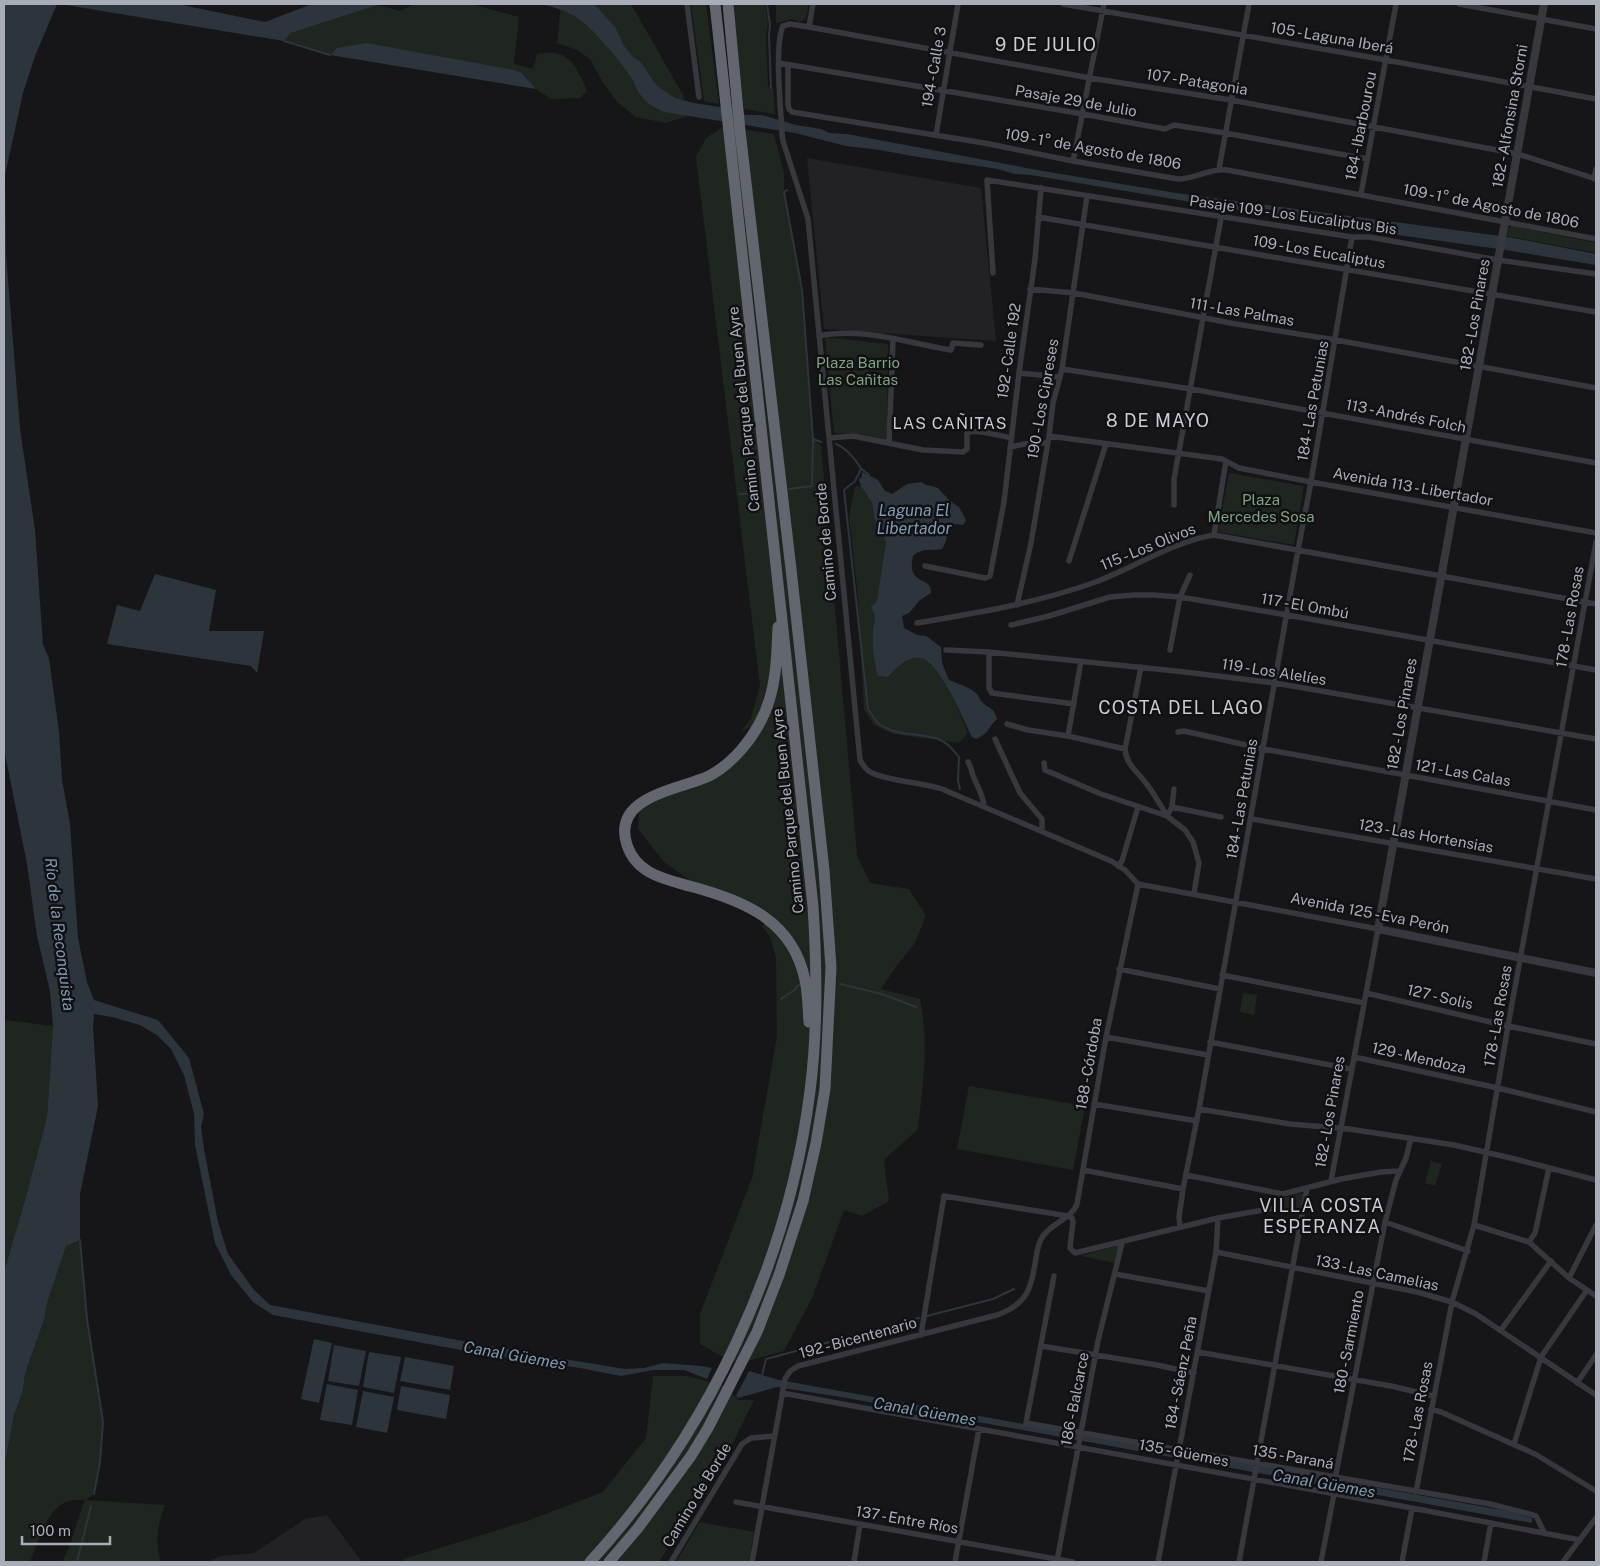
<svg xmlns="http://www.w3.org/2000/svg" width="1600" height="1566" viewBox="0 0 1600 1566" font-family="'Public Sans',sans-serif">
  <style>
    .built { fill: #222225 }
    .green { fill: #1e261f }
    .water { fill: #2c353c }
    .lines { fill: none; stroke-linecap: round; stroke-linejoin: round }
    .stream { stroke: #2c353c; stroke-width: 2 }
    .minor { stroke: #37383d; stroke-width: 5.5 }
    .tertiary { stroke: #37383d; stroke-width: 8 }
    .motorway { stroke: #63666e; stroke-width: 11 }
    .labels { text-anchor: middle; stroke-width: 5; stroke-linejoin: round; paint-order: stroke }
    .street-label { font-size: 15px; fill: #a8adb8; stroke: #111113 }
    .park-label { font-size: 15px; fill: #7fa381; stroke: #111113 }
    .neighbourhood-label { font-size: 16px; letter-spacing: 1px; fill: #c9ccd4; stroke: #111113 }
    .water-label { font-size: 16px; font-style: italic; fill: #7f9bb3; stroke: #111113 }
    .quarter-label { font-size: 18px; letter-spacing: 1px; fill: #c9ccd4; stroke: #111113 }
  </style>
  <rect width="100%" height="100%" fill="#161618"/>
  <path class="built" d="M807 158 981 188 996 341 824 329Z
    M327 1515 362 1562H207L220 1556 254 1553 305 1519Z"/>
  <path class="green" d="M414 4H471L519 17 514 64 533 69 537 54C569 48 576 65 587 91L580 98 551 99 536 89 522 73 337 48 330 55 284 41 291 33 379 5 400 11Z
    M561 4H631L683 95 687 116 666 123 636 117 618 103 603 83 590 59 577 50 557 43Z
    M691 4H706L719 104 704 101Z
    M733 4H765L768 22 766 37 768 86 773 88 775 114 744 109Z
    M776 4H809L806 18 800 22 792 19 776 23Z
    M724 126 774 134 784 173V192L802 290 813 439 821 446 825 490 826 508 857 855 870 883 909 889 926 916 915 943 898 964 881 989 920 999C929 1044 923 1084 918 1129L884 1160 889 1201 862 1216 844 1210 813 1296 784 1351 740 1363 728 1360 700 1344V1314L752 1178 777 1036 776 958 770 937 762 926 770 920 704 890 664 862 638 829 640 803 713 774 760 721 741 732 751 718 760 686 696 157 706 138Z
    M1512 226 1596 243V253L1507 236 1508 228Z
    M825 337 888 344 887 441 858 434 834 433Z
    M1229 473 1304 486 1294 545 1218 532Z
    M861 486 872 503 874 518 886 542 873 632 888 677C896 669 908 655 921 658 940 662 961 716 968 733L959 743 893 734 874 725 864 710 857 587 849 517 855 487Z
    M1243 993 1257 995 1254 1015 1240 1012Z
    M6 1020 53 1026 47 1117 27 1193 4 1272V1025Z
    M969 1086 1085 1106 1073 1170 957 1149Z
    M1431 1161 1442 1164 1435 1186 1425 1183Z
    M1305 1193 1302 1210 1279 1211 1280 1196 1285 1197Z
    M80 1240 87 1319 103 1422 100 1462 94 1494 86 1500 165 1505C157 1525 155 1542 161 1562H62C73 1542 76 1521 85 1500 77 1500 69 1499 62 1504 46 1513 37 1546 30 1562H4V1467L9 1438 14 1415 23 1391 25 1374 44 1320 47 1303 66 1246Z
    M1119 1245 1114 1263 1081 1256Z
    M653 1376H688L727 1387 738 1400H754L734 1441 659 1562H400L404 1559 530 1520 603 1492 646 1438Z
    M700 1522 754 1532 749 1562H676Z"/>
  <path class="water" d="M4 4H57L35 56 23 93 5 175 6 254 20 429 35 530 43 645 49 658 59 732 62 780 70 824 78 938 87 982 94 1000 158 1020 189 1058 204 1114 201 1127 204 1149 218 1222 228 1254 254 1290 270 1305 528 1353 625 1369 644 1368 663 1363 701 1366 712 1368 707 1379 684 1370H653L621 1376 580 1368 493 1356 273 1315 253 1302 231 1275 215 1243 195 1145 194 1114 184 1075 171 1049 157 1035 140 1025 112 1017 94 1014 93 1026 98 1106 80 1194V1240L66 1246 47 1303 44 1320 25 1374 23 1391 14 1415 4 1467V1272L27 1193 47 1117 53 1026 50 991 37 936 27 864 4 749Z
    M60 4H177L265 22 312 4H381L291 33 284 41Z
    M541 4H594L615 27 624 46 634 58 641 62 656 85 675 98 694 103 732 109 746 115H762L796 125 821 129 829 133 847 134 1043 171 1176 193 1508 237 1596 254V265L1506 250 1333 226 1031 175 1014 174 998 169 912 156 880 150 846 146 795 133 664 112C653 107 644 102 638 91 636 88 635 84 633 80 622 63 599 36 583 22 572 13 555 7 541 4Z
    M366 43 514 70 522 73 536 89 330 55 337 48Z
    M862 472 878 480 885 491 892 494 907 484 921 482 926 485 932 486 938 488 950 501 959 507 966 520 963 525 955 524C946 533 948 540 942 549 932 551 922 547 913 556 906 587 932 575 931 593L920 600 909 613 902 616 904 628 917 635 926 636 941 647 942 663 949 680C959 684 970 687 978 695 979 697 980 700 982 702 989 709 994 707 997 719 987 728 991 732 976 739L972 737C964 721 939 660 920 658 907 656 896 669 888 677L878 676C874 663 872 645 873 631 874 619 877 619 871 607L877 601 886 542 874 518 872 503 861 486 859 479 862 477Z
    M155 574 216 590 209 631H264L257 673 251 666 107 644 117 605 140 611Z
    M314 1339 332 1343 319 1403 301 1399Z
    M334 1345 366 1351 359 1386 328 1381Z
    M369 1352 401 1357 394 1393 363 1387Z
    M405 1357 454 1366 450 1390 400 1381Z
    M749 1371 779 1380 1507 1511 1532 1518V1523L847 1398 777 1387 738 1398 736 1396Z
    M327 1384 358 1390 352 1425 320 1420Z
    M401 1386 450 1395 446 1419 397 1410Z
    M363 1391 394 1397 387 1433 356 1427Z"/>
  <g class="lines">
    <path class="stream" d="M767 4 770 25 769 35 771 88
      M284 41 330 55
      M787 190 784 192 802 290 813 439 812 486 789 489
      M813 439 821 442
      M836 444C844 446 858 462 861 469L855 481 844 490 868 709C871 713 874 718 877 722 894 737 918 732 938 739 947 742 953 750 959 757L958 781 960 789
      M862 469 869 475
      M740 494 760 493
      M840 984 882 994 916 1007
      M781 999 796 989 797 986 801 984
      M80 1240 87 1319 103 1422 100 1462 94 1494
      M927 1316 993 1299 1014 1289
      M762 1375 766 1359 919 1318
      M77 1562 91 1506"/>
    <path class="minor" d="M687 4 699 97
      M1063 4 1386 60 1596 99
      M1459 4 1596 29
      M809 27 813 4
      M779 63 1083 114 1165 129 1174 125 1225 133 1367 159
      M788 66V104L789 109 792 112 984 143 1073 161 1178 179C1195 179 1210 168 1227 170L1596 239
      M936 135 958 4
      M1073 161 1104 4
      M1219 169 1249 4
      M1594 179 1596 169
      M1361 194 1396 4
      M1038 217 1596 312
      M993 273 987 180 1352 237H1369L1498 260 1596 274
      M1030 289 1074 293 1236 324 1336 340 1596 388
      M819 336C861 327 908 343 951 350L953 343 981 345
      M1062 369 1191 389 1596 463
      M1019 373 1060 377
      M1049 436 1222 459 1239 468 1311 482 1596 533
      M829 438 853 436 923 450 963 452 967 449V433C974 428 1000 436 1011 438
      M889 443 893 340
      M1010 447 1030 443H1048
      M1174 505V479L1221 218
      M1214 535 1226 461
      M1069 561 1106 444
      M925 566 985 578 990 576 1004 502 1019 373 1035 259 1041 188
      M1017 605 1031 543 1049 436 1053 403 1062 369 1087 196
      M917 623C977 613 1036 603 1093 583 1132 569 1174 541 1214 535L1596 604
      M1011 625 1049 616 1110 597 1134 595H1153L1180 597 1287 615 1596 670
      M946 650 989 652 1176 671 1275 683 1596 739
      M1170 650 1180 597 1190 575
      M989 652V688L992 693 1074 704
      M1141 667 1125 749C1126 764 1136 770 1145 782 1153 792 1160 804 1167 816
      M1007 724 1028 730 1068 736 1125 749
      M1178 732 1184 731 1264 749 1596 810
      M1068 736 1081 661
      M995 739 1020 793 1042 819V831
      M968 762C972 768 971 772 974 778 978 788 983 795 984 806
      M1044 763 1045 770 1101 794 1167 816 1185 830 1193 842 1199 863 1194 893
      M1172 807 1174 789
      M1167 816 1172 807 1221 817
      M1252 819 1596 879
      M1118 866 1122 861 1138 807
      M1138 884 1125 870 1111 861 942 789C921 782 887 781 870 772 865 769 863 765 860 760L808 219 783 141 782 134C781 110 774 46 783 26L790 24 809 27 1090 78 1231 100 1518 154 1596 179
      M1138 884 1378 929 1331 1181
      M1119 969 1220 989
      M1222 975 1364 1003
      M1366 993 1508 1026 1596 1044
      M1106 1037 1208 1055
      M1210 1042 1351 1069
      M1354 1057 1498 1088 1596 1112
      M1094 1104 1197 1121
      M1199 1109 1290 1124 1349 1129 1454 1145 1515 1159 1596 1180
      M1083 1170 1183 1189
      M1186 1175 1283 1194 1341 1179 1381 1172 1399 1171
      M1068 1216 1072 1218 1073 1222 1070 1248 1075 1253 1218 1218 1275 1208 1278 1204 1279 1193
      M1385 1222 1468 1251
      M1474 1225 1529 1242 1569 1278 1596 1296
      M1180 1227 1179 1217 1183 1189 1199 1109 1298 550 1311 482 1352 237
      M1529 1242 1535 1233 1549 1168
      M1216 1252 1417 1292 1452 1302 1476 1314 1596 1395
      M1115 1274 1209 1291
      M1054 1276 1026 1423 1490 1504 1533 1515 1536 1516 1544 1532
      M1569 1278 1596 1225
      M1501 1330 1551 1261
      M921 1335 944 1196 1068 1216
      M1041 1346 1157 1365 1194 1373
      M1198 1352 1391 1386 1433 1396
      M1577 1383 1596 1355
      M782 1393 1412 1508 1580 1540
      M1431 1409 1441 1412 1535 1454 1596 1491
      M1514 1444 1541 1357 1587 1290
      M1416 1492 1452 1302 1474 1225 1508 1026 1596 542
      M736 1502 1073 1562
      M1057 1561 1098 1341 1122 1243
      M671 1562 742 1444 751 1438 774 1436
      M752 1562 785 1379 790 1371 798 1366 997 1315C1028 1304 1031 1288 1036 1258 1037 1250 1039 1242 1043 1236 1052 1223 1072 1218 1077 1204L1106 1037 1138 884
      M854 1562 860 1524
      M955 1562 979 1429
      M1158 1562 1216 1252 1218 1218
      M1239 1562 1307 1188
      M1321 1562 1334 1494 1335 1479 1385 1222 1396 1180 1406 1158 1411 1138
      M1402 1562 1412 1508
      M1484 1562 1491 1523
      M1563 1562 1596 1518"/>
    <path class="tertiary" d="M1544 4 1378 929 1596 973"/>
    <path class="motorway" d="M778 627C776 676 775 711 741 750 732 760 721 770 709 776 679 790 611 796 627 845 637 875 666 879 693 887 745 901 793 921 805 980 808 994 808 1008 809 1022
      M590 1562C708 1433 788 1265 810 1091 818 1030 817 968 813 906L715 4
      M609 1562 638 1528 691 1456 708 1428 757 1332 779 1275 803 1201 816 1143 825 1089 831 967 824 870 791 569 740 131 728 4"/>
  </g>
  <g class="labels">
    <g class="street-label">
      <text transform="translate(1332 38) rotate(10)" y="5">105 - Laguna Iberá</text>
      <text transform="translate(934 67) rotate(-80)" y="5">194 - Calle 3</text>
      <text transform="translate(1197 82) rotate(9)" y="5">107 - Patagonia</text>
      <text transform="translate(1076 101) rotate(10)" y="5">Pasaje 29 de Julio</text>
      <text transform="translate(1510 116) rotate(-80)" y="5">182 - Alfonsina Storni</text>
      <text transform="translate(1361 126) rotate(-79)" y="5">184 - Ibarbourou</text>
      <text transform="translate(1093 149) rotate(10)" y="5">109 - 1° de Agosto de 1806</text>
      <text transform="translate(1491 206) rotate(11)" y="5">109 - 1° de Agosto de 1806</text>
      <text transform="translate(1293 215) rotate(8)" y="5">Pasaje 109 - Los Eucaliptus Bis</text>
      <text transform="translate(1319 252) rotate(10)" y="5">109 - Los Eucaliptus</text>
      <text transform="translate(1242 312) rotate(10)" y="5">111 - Las Palmas</text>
      <text transform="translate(1475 315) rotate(-80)" y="5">182 - Los Pinares</text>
      <text transform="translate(1009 351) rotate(-82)" y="5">192 - Calle 192</text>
      <text transform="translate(1043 399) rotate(-80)" y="5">190 - Los Cipreses</text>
      <text transform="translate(1313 401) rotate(-80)" y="5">184 - Las Petunias</text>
      <text transform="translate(744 409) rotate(-96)" y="5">Camino Parque del Buen Ayre</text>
      <text transform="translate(1406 416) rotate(11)" y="5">113 - Andrés Folch</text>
      <text transform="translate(1413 487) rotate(10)" y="5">Avenida 113 - Libertador</text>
      <text transform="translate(826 542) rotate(-95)" y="5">Camino de Borde</text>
      <text transform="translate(1148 547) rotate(-22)" y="5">115 - Los Olivos</text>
      <text transform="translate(1305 606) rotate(10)" y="5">117 - El Ombú</text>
      <text transform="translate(1570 617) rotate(-80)" y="5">178 - Las Rosas</text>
      <text transform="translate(1274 672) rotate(9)" y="5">119 - Los Alelíes</text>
      <text transform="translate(1402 714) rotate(-80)" y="5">182 - Los Pinares</text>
      <text transform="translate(1463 773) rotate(10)" y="5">121 - Las Calas</text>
      <text transform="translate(1242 799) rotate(-80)" y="5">184 - Las Petunias</text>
      <text transform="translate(788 811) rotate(-96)" y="5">Camino Parque del Buen Ayre</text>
      <text transform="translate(1426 836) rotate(10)" y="5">123 - Las Hortensias</text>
      <text transform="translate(1370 913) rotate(11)" y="5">Avenida 125 - Eva Perón</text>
      <text transform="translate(1440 997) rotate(13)" y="5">127 - Solis</text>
      <text transform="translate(1498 1016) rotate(-80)" y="5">178 - Las Rosas</text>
      <text transform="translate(1419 1058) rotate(13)" y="5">129 - Mendoza</text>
      <text transform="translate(1089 1064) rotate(-80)" y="5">188 - Córdoba</text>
      <text transform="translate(1330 1112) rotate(-80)" y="5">182 - Los Pinares</text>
      <text transform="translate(1377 1273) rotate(12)" y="5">133 - Las Camelias</text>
      <text transform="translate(858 1338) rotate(-15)" y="5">192 - Bicentenario</text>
      <text transform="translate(1349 1342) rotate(-79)" y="5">180 - Sarmiento</text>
      <text transform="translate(1181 1373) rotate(-79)" y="5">184 - Sáenz Peña</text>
      <text transform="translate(1075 1399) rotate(-79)" y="5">186 - Balcarce</text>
      <text transform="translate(1418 1412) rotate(-79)" y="5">178 - Las Rosas</text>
      <text transform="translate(1184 1453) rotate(11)" y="5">135 - Güemes</text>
      <text transform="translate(1293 1457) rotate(10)" y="5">135 - Paraná</text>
      <text transform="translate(697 1495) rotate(-59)" y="5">Camino de Borde</text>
      <text transform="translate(907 1520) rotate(10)" y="5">137 - Entre Ríos</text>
    </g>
    <g class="park-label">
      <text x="858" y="368">Plaza Barrio<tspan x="858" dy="17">Las Cañitas</tspan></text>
      <text x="1261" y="505">Plaza<tspan x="1261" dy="17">Mercedes Sosa</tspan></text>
    </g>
    <g class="neighbourhood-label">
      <text x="950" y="429">LAS CAÑITAS</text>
    </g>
    <g class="water-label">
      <text x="914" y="516">Laguna El<tspan x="914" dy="18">Libertador</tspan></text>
      <text transform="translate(60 934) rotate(83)" y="6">Río de la Reconquista</text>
      <text transform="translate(515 1355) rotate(10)" y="6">Canal Güemes</text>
      <text transform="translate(925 1411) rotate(10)" y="6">Canal Güemes</text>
      <text transform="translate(1324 1483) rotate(10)" y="6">Canal Güemes</text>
    </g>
    <g class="quarter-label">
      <text x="1046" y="51">9 DE JULIO</text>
      <text x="1158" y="427">8 DE MAYO</text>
      <text x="1181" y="714">COSTA DEL LAGO</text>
      <text x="1322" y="1212">VILLA COSTA<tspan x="1322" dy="21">ESPERANZA</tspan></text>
    </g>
  </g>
  <rect width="1600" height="1566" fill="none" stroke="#a8adb8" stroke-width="10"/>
  <path d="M22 1536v8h88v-8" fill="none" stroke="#a8adb8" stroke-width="2.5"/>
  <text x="30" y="1536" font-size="15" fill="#a8adb8" stroke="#111113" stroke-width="4" paint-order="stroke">100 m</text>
</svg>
